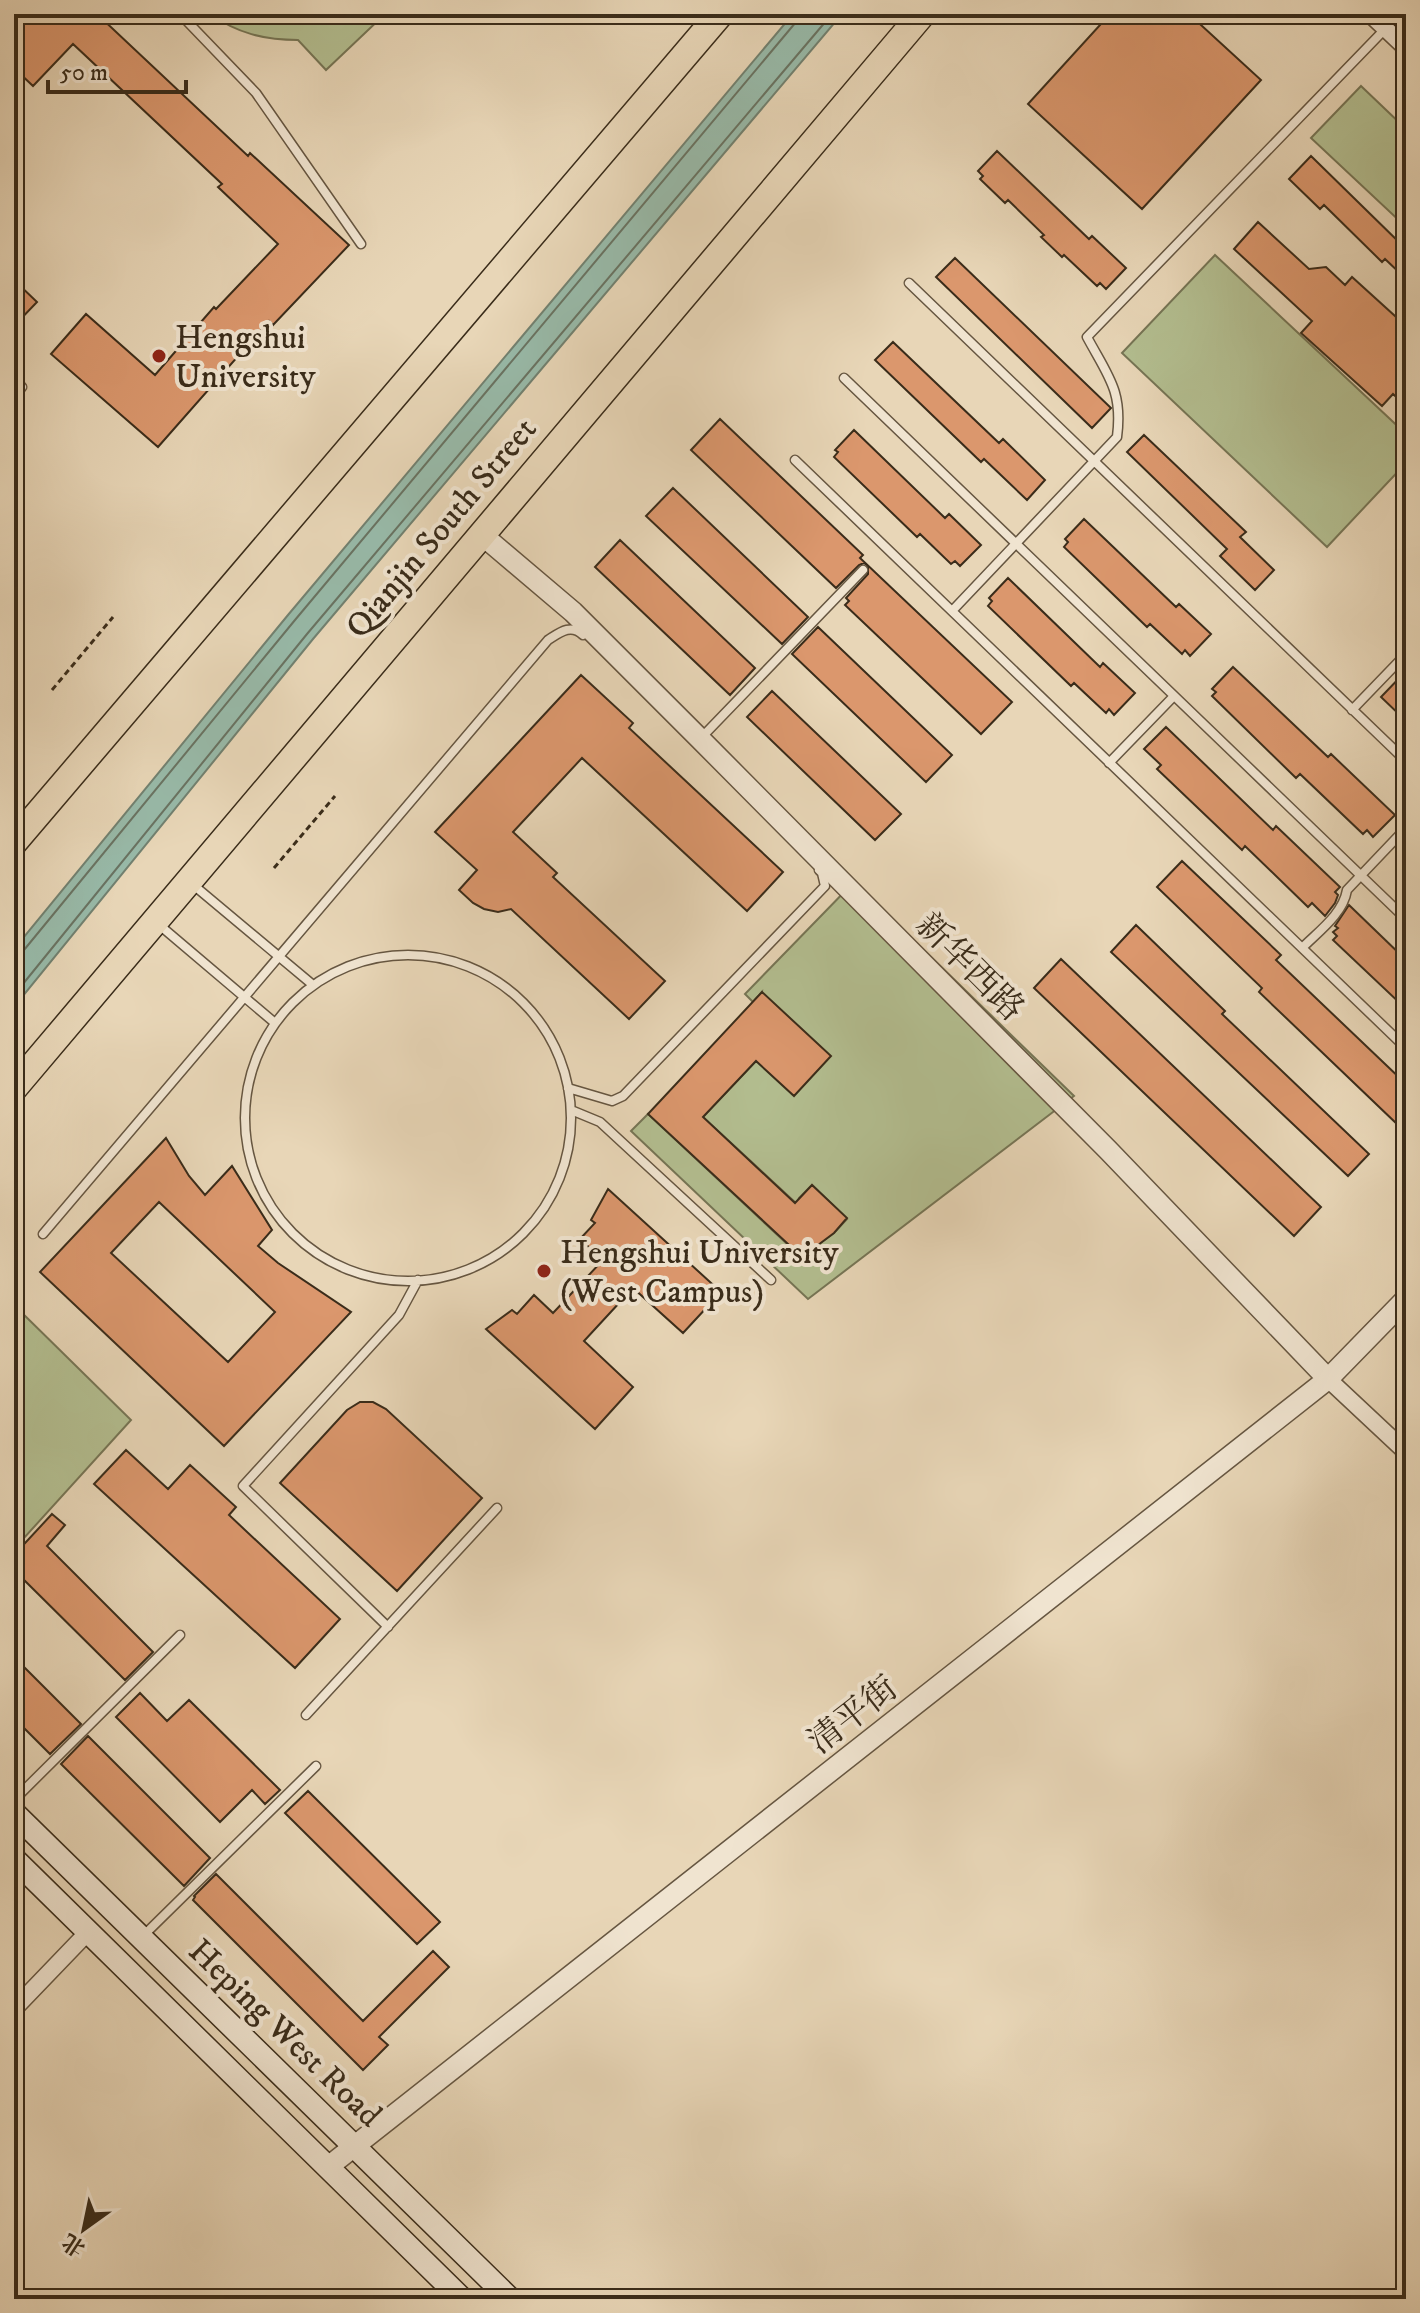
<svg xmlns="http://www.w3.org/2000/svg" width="1420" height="2313" viewBox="0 0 1420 2313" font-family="'IM FELL DW Pica','Noto Serif SC',serif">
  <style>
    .green { fill: #b3be90; stroke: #767555; stroke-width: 2 }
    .water { fill: #98baa9; stroke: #728170; stroke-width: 2 }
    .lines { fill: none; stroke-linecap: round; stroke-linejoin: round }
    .shore { stroke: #697362; stroke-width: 2 }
    .building { fill: #db976d; stroke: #3a2c1a; stroke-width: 2; fill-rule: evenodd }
    .service-casing { stroke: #665641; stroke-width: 11 }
    .minor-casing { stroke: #665641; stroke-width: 19 }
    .tertiary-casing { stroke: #665641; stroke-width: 23 }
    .secondary-casing { stroke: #3a2c1a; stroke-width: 25 }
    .primary-casing { stroke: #3a2c1a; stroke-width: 29 }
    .path { stroke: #3a2c1a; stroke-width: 3; stroke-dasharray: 6 4; stroke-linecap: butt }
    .service { stroke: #f0e4d0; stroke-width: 8 }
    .minor { stroke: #f0e4d0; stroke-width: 16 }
    .tertiary { stroke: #f0e4d0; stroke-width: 20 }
    .secondary { stroke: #f0e4d0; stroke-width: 22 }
    .primary { stroke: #e8d6b7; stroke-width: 26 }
    .poi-dot { fill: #8f2418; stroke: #f0e4d0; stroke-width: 3 }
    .labels { text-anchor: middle; stroke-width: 8; stroke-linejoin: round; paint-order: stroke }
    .poi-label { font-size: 34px; fill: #3a2c1a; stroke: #f0e4d0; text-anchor: start }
    .street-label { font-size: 34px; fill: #3a2c1a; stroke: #f0e4d0 }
  </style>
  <rect width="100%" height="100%" fill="#e8d6b7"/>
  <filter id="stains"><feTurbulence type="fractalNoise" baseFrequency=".0025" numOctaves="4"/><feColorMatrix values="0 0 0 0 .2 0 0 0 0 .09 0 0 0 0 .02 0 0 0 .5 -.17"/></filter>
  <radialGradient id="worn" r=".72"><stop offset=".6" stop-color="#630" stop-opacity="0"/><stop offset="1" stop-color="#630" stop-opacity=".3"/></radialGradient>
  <path class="green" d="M210 14H385L326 70 298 40C264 40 237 33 210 14Z
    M1361 86 1406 129V227L1311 138Z
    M1215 255 1406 434V463L1327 547 1122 353Z
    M854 882 1074 1096 808 1299 631 1131 648 1114 801 1257 834 1233 847 1219 812 1185 799 1198 797 1204 703 1117 756 1061 762 992 753 1002 745 994Z
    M14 1305 131 1420 14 1549Z"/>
  <path class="water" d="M793 14H842L313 639 14 1007V949L288 615Z"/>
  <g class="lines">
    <path class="shore" d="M14 953 24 950 295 620 796 22 798 14
      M14 995 307 634 832 14"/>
  </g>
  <path class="building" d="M14 14H97L248 156 250 153 349 245 273 325 269 321 158 447 51 354 86 314 155 375 214 307 216 309 278 244 218 187 222 184 73 44 33 86 14 68Z
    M1110 14H1189L1261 80 1142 209 1028 104Z
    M997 151 1089 239 1092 236 1126 268 1106 289 1100 283 1097 286 1064 255 1062 257 1041 237 1044 235 1008 200 1005 203 980 179 983 176 978 171Z
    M1311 156 1406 249V279L1385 259 1382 262 1324 205 1320 209 1289 179Z
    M1258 222 1309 269 1326 267 1345 285 1352 277 1406 326V406L1393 394 1382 406 1301 333 1312 321 1234 249Z
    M955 258 1111 408 1092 428 936 277Z
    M14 280 37 302 14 326Z
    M893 342 999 443 1003 439 1045 480 1027 500 984 459 981 462 875 360Z
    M720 419 863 555 860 558 1012 702 981 734 845 605 849 601 846 598 868 574V566L864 563 859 565 836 588 691 450Z
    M854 430 945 518 949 514 981 545 960 566 955 561 951 564 920 534 917 537 834 457 838 452 835 450Z
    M1144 435 1246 532 1240 537 1274 570 1255 590 1220 556 1227 549 1127 452Z
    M673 488 808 617 782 644 646 516Z
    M1084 519 1176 607 1179 604 1211 634 1190 656 1185 650 1182 654 1150 624 1147 627 1064 547 1068 542 1065 539Z
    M620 540 755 668 730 695 595 567Z
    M1008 578 1100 667 1103 663 1135 693 1114 715 1109 709 1106 713 1074 683 1071 686 988 606 992 601 989 598Z
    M818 627 952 755 926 782 792 654Z
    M1233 667 1328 757 1331 754 1395 815 1373 837 1367 830 1363 834 1300 774 1296 778 1212 696 1216 692 1212 689Z
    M1406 671V721L1381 697Z
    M581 675 633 723 629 728 783 872 747 911 582 758 513 832 557 873 553 877 665 981 629 1019 511 909 498 912 484 909 473 903 459 890 477 870 435 832Z
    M772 691 901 814 875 840 747 717Z
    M1166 727 1273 830 1276 826 1340 887 1335 892 1338 895 1335 903 1325 916 1312 903 1308 907 1245 846 1242 850 1157 769 1161 765 1144 749Z
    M1182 861 1281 955 1276 960 1406 1084V1115L1397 1124 1259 992 1262 988 1157 887Z
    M1349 905 1406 960V1009L1333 940 1337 936 1333 932 1338 928 1335 926Z
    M1136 925 1225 1011 1222 1014 1369 1154 1348 1176 1111 952Z
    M1061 959 1321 1207 1294 1236 1034 988Z
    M762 992 831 1056 794 1096 756 1061 703 1117 795 1203 812 1185 847 1218 834 1233 802 1257 648 1114Z
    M166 1138 189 1176 205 1195 232 1166 272 1230 258 1246 278 1263 351 1312 224 1446 40 1272ZM159 1202 275 1312 228 1362 111 1253Z
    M608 1189 721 1292 683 1333 633 1288 584 1341 633 1387 595 1429 486 1329 512 1310 517 1314 534 1295 553 1313 603 1260 580 1239 595 1223 591 1220Z
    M360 1402H373L386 1409 482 1498 397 1591 280 1483 347 1410Z
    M126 1450 168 1489 190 1465 236 1507 229 1515 340 1619 295 1668 94 1484Z
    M52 1514 65 1525 47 1546 153 1652 125 1680 14 1570V1555Z
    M14 1657 81 1724 50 1754 14 1718Z
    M140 1693 167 1721 189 1700 280 1790 265 1804 252 1790 220 1822 116 1717Z
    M88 1736 210 1858 184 1886 61 1764Z
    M308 1791 440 1922 417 1944 285 1813Z
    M216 1874 363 2021 433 1951 449 1967 379 2037 388 2045 363 2070 193 1900 195 1897 194 1896Z"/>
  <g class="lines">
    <defs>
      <path id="service" d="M180 14 256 93 361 244
        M909 283 1406 761
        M844 378 1406 919
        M14 380 22 387 14 396
        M795 460 1406 1048
        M952 611 1117 437C1123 391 1108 376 1087 337L1387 27
        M1352 710 1406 654
        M701 738 863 570
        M1109 763 1174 696
        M191 883 313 985
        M157 923 275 1023
        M1302 948C1319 931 1343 914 1347 890L1406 828
        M245 1118a163 163 0 1 1 326 0a163 163 0 1 1-326 0Z
        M568 1088 612 1101 623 1096 825 886 822 873 819 870
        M571 1110 600 1122 771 1280
        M43 1234 548 640C559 633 571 623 583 635
        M388 1627 243 1486 399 1315 418 1280
        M306 1715 497 1508
        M14 1800 180 1635
        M142 1937 316 1766"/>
      <path id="minor" d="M1370 14 1406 48
        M1328 1379 1406 1452
        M14 2009 88 1932"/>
      <path id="tertiary" d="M481 534 573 612 700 739 1108 1150 1328 1379
        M328 2167 1328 1379 1406 1299"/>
      <path id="secondary" d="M14 1813 510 2299
        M14 1859 462 2299"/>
      <path id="primary" d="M1403 14 1406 17
        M14 842 720 14
        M14 1088 922 14"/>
    </defs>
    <use href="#service" class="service-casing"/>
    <use href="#minor" class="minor-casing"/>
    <use href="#tertiary" class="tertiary-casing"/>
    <use href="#secondary" class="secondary-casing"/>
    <use href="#primary" class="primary-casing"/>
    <path class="path" d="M52 690 113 617
      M274 868 335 796"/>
    <use href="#service" class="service"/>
    <use href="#minor" class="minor"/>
    <use href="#tertiary" class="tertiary"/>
    <use href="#secondary" class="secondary"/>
    <use href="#primary" class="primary"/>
  </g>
  <g class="poi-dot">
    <circle cx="159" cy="356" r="8"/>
    <circle cx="544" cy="1271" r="8"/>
  </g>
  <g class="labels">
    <g class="poi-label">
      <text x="175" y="348">Hengshui<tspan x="175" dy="39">University</tspan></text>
      <text x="560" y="1263">Hengshui University<tspan x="560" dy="39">(West Campus)</tspan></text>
    </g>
    <g class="street-label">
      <text transform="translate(440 527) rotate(-50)" y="12">Qianjin South Street</text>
      <text transform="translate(971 966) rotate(45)" y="12">新华西路</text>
      <text transform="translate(852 1714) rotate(-38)" y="12">清平街</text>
      <text transform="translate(286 2032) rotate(44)" y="12">Heping West Road</text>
    </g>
  </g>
  <rect width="1420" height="2313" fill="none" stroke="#e8d6b7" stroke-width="48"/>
  <rect x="16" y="16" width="1388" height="2281" fill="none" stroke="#3a2c1a" stroke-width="4"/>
  <rect x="24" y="24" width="1372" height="2265" fill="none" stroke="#3a2c1a" stroke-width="2"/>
  <g transform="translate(84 2229) rotate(213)" stroke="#f0e4d0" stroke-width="6" paint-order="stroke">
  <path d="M0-6L14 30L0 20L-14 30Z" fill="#3a2c1a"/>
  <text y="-12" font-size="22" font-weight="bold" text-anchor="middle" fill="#3a2c1a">北</text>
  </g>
  <path d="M48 80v12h138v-12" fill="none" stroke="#3a2c1a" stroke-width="4"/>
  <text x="60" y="80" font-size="24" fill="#3a2c1a" stroke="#f0e4d0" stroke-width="6" paint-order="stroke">50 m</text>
  <rect width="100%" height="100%" filter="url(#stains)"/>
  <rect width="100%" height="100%" fill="url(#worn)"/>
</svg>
